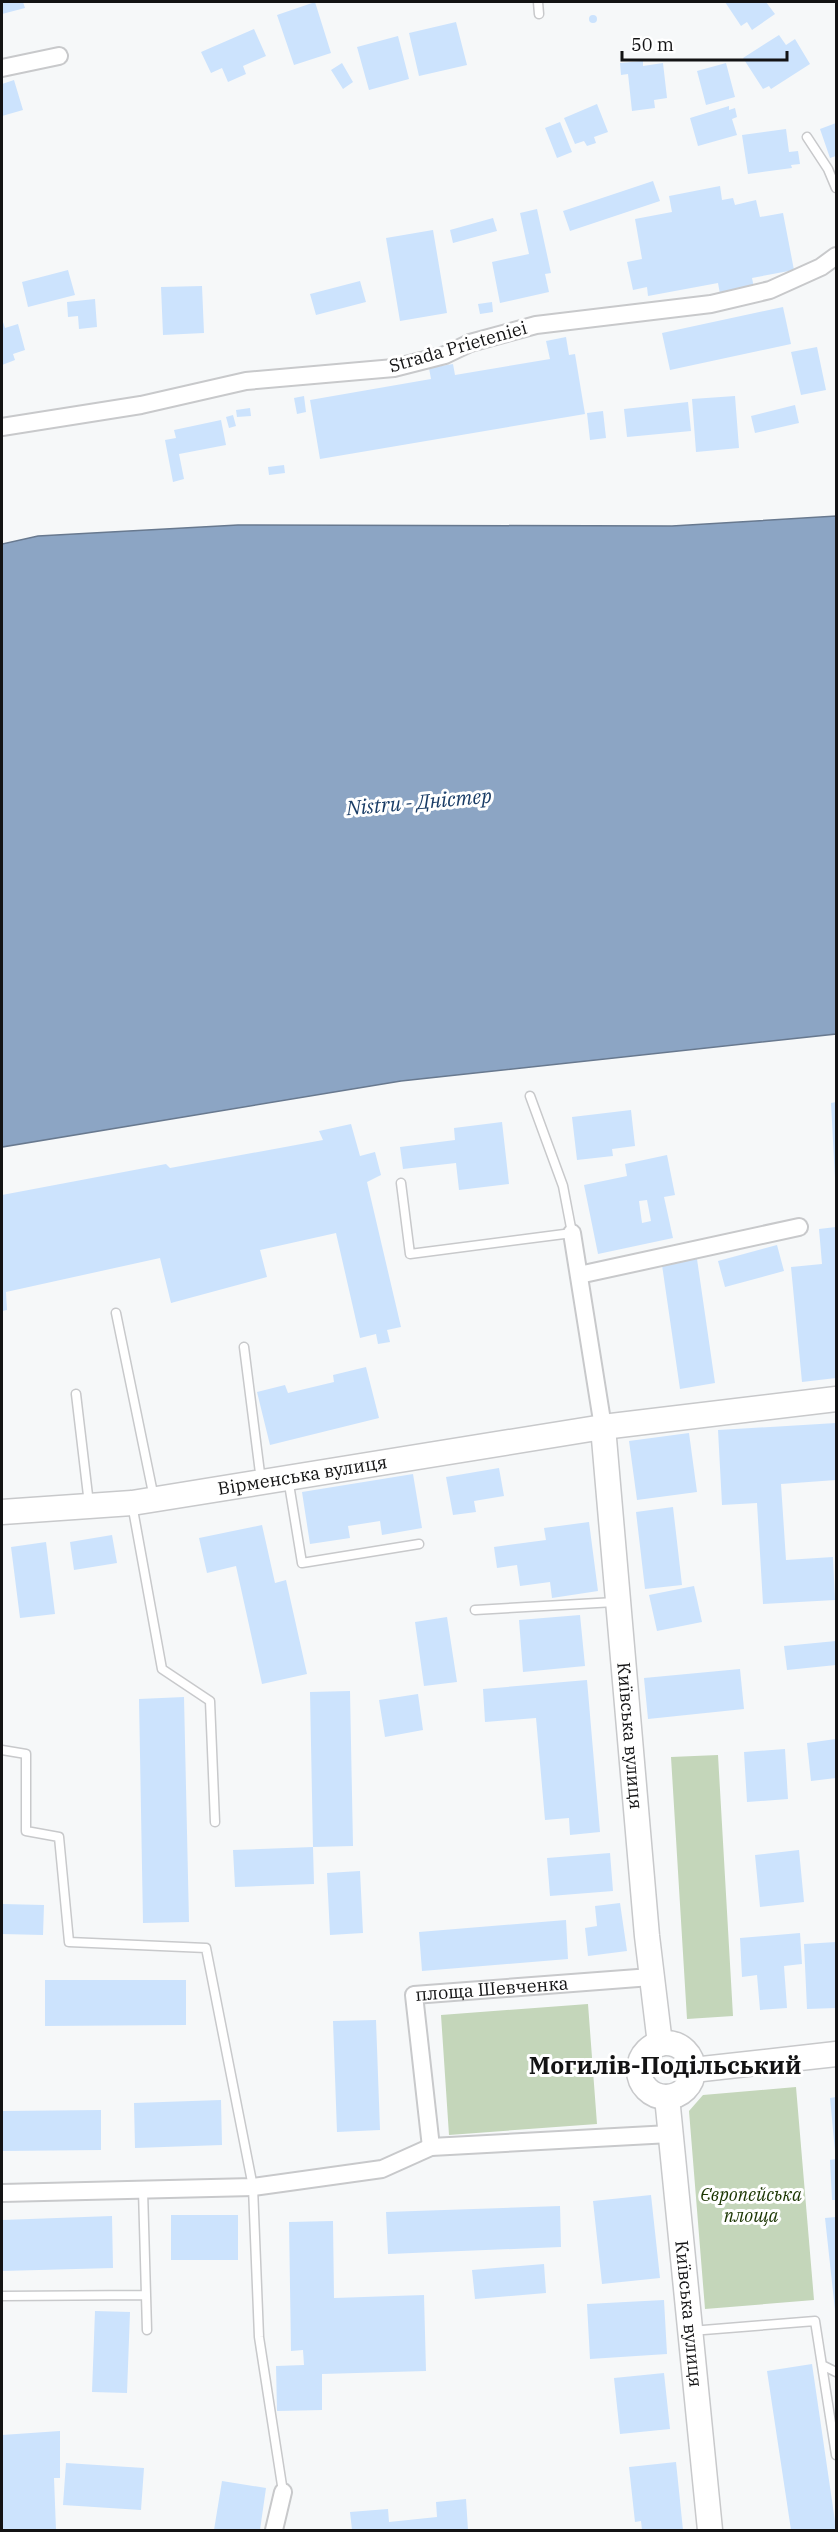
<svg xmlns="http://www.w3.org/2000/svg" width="838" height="2532" viewBox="0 0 838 2532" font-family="'IBM Plex Serif',serif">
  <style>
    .green { fill: #c4d6ba }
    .water { fill: #8ca5c4; stroke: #68798f; stroke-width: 1.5 }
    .building { fill: #cce3fd; fill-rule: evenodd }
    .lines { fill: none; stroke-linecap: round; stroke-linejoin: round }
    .lane-casing { stroke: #c8c9cb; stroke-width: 11 }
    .street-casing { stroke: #c8c9cb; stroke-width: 20 }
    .secondary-casing { stroke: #c8c9cb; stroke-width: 27 }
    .lane { stroke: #fff; stroke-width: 8 }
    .street { stroke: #fff; stroke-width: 16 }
    .secondary { stroke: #fff; stroke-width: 24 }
    .labels { text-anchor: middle; stroke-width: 6; stroke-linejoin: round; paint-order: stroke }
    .street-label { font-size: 18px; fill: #131314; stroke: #fff }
    .park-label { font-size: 18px; font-style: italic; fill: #1a3501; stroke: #fff }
    .water-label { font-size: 20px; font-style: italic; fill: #193c66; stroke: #fff }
    .district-label { font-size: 24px; font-weight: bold; fill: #131314; stroke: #fff }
  </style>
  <rect width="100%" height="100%" fill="#f6f8f9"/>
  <path class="green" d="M718 1755 733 2016 687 2019 671 1757Z
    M588 2004 597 2124 449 2135 441 2015Z
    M796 2087 814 2300 705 2309 689 2111 703 2095Z"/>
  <path class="water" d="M836 516V1034L401 1081 2 1147V544L38 536 238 525 672 526Z"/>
  <path class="building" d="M2 2H23L25 8 2 14Z
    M315 2 331 53 294 65 277 15Z
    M725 2H766L775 14 752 30 747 22 741 26Z
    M589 19a4 4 0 1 1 8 0a4 4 0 1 1-8 0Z
    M456 22 467 65 419 76 409 33Z
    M254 29 266 56 243 66 246 74 228 82 222 68 211 73 201 52Z
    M779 35 786 45 795 39 810 64 771 89 769 86 763 89 743 58Z
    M398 36 409 79 369 90 357 47Z
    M643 61V66L663 63 667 98 654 100 655 108 632 111 628 74 621 75 620 63Z
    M342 63 353 82 343 89 331 70Z
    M726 63 735 97 706 105 697 71Z
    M14 80 23 110 2 116V84Z
    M597 104 608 132 594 137 596 143 587 146 584 141 575 144 564 118Z
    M729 106V110L735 108 737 117 732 119 737 135 698 146 690 118Z
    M560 122 572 152 557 158 545 128Z
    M836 123V156L830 158 820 129Z
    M786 129 789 152 798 151 800 164 791 165 792 168 748 174 742 135Z
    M653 181 660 201 570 231 563 211Z
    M720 186 722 200 733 198 735 205 756 200 760 217 783 213 794 270 752 278 754 288 720 294 718 283 648 296 647 287 633 290 627 262 642 259 635 219 672 212 669 196Z
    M537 209 551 273 545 274 549 292 500 303 492 262 529 254 520 213Z
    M493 218 497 231 453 243 450 230Z
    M433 230 447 313 400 321 386 238Z
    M68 270 75 295 28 307 22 282Z
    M360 281 366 302 316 315 310 294Z
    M202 286 204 333 163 335 161 287Z
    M95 299 97 327 79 329 78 316 68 317 67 302Z
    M492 302 493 312 480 314 478 304Z
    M783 307 791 344 670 370 662 333Z
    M2 319 5 328 18 324 25 350 13 354 15 360 2 365Z
    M566 337 569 355 575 354 585 414 320 459 310 400 431 379 429 368 453 364 455 375 550 359 546 341Z
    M817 347 826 390 801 395 791 352Z
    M304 396 306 412 297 414 294 398Z
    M735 396 739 448 696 452 692 399Z
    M688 402 691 431 627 437 624 409Z
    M795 405 799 423 755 433 751 416Z
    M250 408 251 416 237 417 236 410Z
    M603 411 606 438 590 440 587 413Z
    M233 415 236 426 229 428 226 417Z
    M221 420 226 445 179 454 184 479 173 482 165 440 176 438 174 430Z
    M284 465 285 473 269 475 268 467Z
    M836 1102V1178H835L831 1103Z
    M631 1110 635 1146 612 1149 613 1156 577 1160 572 1117Z
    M502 1122 509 1184 459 1190 456 1163 403 1169 400 1147 455 1140 454 1128Z
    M351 1124 360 1156 375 1152 381 1175 367 1182 401 1327 387 1330 390 1342 378 1344 376 1334 360 1338 336 1233 260 1250 267 1277 171 1303 160 1258 6 1292 7 1310 2 1311V1195L166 1164 170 1168 323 1140 319 1131Z
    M667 1155 675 1195 664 1197 673 1238 598 1254 584 1185 627 1176 625 1164ZM647 1200 651 1221 642 1223 639 1201Z
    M836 1227V1378L802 1382 791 1267 822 1264 819 1229Z
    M777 1245 784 1271 725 1287 718 1261Z
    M697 1259 715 1383 680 1389 662 1265Z
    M366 1367 379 1418 270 1445 257 1392 285 1385 288 1393 334 1382 333 1375Z
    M836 1423V1480L781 1484 786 1560 833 1557 835 1600 763 1604 757 1503 722 1505 718 1430Z
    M689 1433 697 1492 637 1500 629 1441Z
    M499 1468 504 1496 474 1501 476 1512 453 1515 446 1477Z
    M413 1474 422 1528 382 1535 380 1521 348 1526 350 1538 310 1544 302 1492Z
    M673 1507 682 1585 645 1589 636 1512Z
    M589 1522 598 1591 552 1598 550 1582 520 1586 517 1565 497 1568 494 1547 546 1540 544 1528Z
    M262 1525 275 1583 286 1580 307 1674 262 1684 236 1566 207 1573 199 1538Z
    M112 1535 117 1563 74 1570 70 1542Z
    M46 1542 55 1614 20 1618 11 1547Z
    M694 1586 702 1622 657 1631 649 1595Z
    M580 1615 585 1666 523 1672 519 1620Z
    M447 1617 457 1682 424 1686 415 1622Z
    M836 1641V1665L787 1670 784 1646Z
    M740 1669 744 1709 648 1719 644 1678Z
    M587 1680 600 1832 570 1835 569 1818 545 1820 536 1718 485 1722 483 1689Z
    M350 1691 353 1846 313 1847 314 1884 235 1887 233 1850 313 1847 310 1692Z
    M418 1694 423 1730 385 1737 379 1700Z
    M184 1697 189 1922 143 1923 139 1699Z
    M836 1739V1778L811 1781 807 1743Z
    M785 1749 788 1799 747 1802 744 1752Z
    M799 1850 804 1902 760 1907 755 1855Z
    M610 1853 613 1891 550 1896 547 1858Z
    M360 1871 363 1933 330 1935 327 1873Z
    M620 1903 627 1951 588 1956 585 1928 597 1926 595 1906Z
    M2 1904 44 1905 43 1935 2 1934Z
    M566 1920 568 1959 422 1971 419 1932Z
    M800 1933 802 1964 784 1966 787 2008 760 2010 757 1975 742 1977 740 1938Z
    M836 1942V2008L807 2009 804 1944Z
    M45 1980H186V2025L45 2026Z
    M376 2020 380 2130 337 2132 333 2021Z
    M836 2097V2151H835L830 2098Z
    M221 2100 222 2145 135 2148 134 2103Z
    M101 2110V2150L2 2151V2111Z
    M836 2159V2200H832L830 2160Z
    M651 2195 660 2278 602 2284 593 2201Z
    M560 2206 561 2247 388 2254 386 2212Z
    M171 2215H238V2260H171Z
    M112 2216 113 2268 2 2271V2220Z
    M836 2217V2310H835L825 2218Z
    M333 2221 334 2298 424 2295 426 2371 322 2374V2410L277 2411 276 2366 304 2365 303 2350 291 2351 289 2222Z
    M544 2264 546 2293 475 2299 472 2270Z
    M664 2300 667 2354 590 2359 587 2304Z
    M95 2311 130 2312 127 2393 92 2392Z
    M812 2364 836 2528V2530H791L767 2371Z
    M664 2373 670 2429 620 2434 614 2378Z
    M60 2431V2478H54L56 2530H2V2435Z
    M676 2462 683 2530H642L641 2521 635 2522 629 2467Z
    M66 2463 144 2468 141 2510 63 2505Z
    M222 2481 266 2488 260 2530H214Z
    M466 2499 468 2530H352L350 2512 388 2509 389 2522 437 2517 436 2502Z"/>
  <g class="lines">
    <defs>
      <path id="lane" d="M538 2 539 14
        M807 137 828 169 836 188
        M401 1183 410 1254 572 1233 563 1186 530 1096
        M116 1313 154 1498
        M244 1347 261 1481
        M76 1394 89 1504
        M288 1478 302 1563 419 1544
        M132 1504 162 1669 210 1701 215 1822
        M475 1610 615 1602
        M2 1750 26 1754V1831L59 1837 69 1942 206 1948 253 2187 259 2337 283 2492
        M143 2190 147 2330
        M2 2296 146 2295
        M691 2331 815 2321 836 2455
        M822 2365 836 2372"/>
      <g id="street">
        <path d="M2 68 59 56"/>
        <path d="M2 427 141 405 246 381 394 368 445 355 470 343 536 325 711 304 770 290 821 267 836 256"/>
        <path d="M572 1233 603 1427"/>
        <path d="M579 1275 799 1227"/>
        <path id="s1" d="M431 2147 414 1995 651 1977"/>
        <path d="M2 2193 253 2187 382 2169 431 2147 670 2134"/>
        <path d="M274 2530 283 2492"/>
      </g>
      <g id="secondary">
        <path id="s2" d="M603 1427 647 1936 660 2044"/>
        <path id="s3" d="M2 1512 132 1503 603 1427 836 1399"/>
        <circle cx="666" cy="2070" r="27"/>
        <path d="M693 2070 836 2054"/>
        <path id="s4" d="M667 2097 710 2530"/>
      </g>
    </defs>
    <use href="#lane" class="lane-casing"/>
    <use href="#street" class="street-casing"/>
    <use href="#secondary" class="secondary-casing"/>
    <use href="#lane" class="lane"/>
    <use href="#street" class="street"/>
    <use href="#secondary" class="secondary"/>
  </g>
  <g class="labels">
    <g class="street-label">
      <text transform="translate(458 347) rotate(-16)" y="6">Strada Prieteniei</text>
      <text dy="6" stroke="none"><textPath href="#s3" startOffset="303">Вірменська вулиця</textPath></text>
      <text dy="6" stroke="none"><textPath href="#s2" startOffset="310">Київська вулиця</textPath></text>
      <text dy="6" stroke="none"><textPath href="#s1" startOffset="231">площа Шевченка</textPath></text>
      <text dy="6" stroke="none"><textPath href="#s4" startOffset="218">Київська вулиця</textPath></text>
    </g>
    <g class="park-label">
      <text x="751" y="2201">Європейська<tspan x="751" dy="21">площа</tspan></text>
    </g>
    <g class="water-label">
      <text transform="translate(419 802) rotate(-5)" y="7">Nistru - Дністер</text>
    </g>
    <g class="district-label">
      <text x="665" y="2074">Могилів-Подільський</text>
    </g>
  </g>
  <rect width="838" height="2532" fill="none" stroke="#131314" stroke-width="6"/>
  <path d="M622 51v9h165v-9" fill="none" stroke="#131314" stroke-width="3"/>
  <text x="631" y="51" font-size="18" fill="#131314" stroke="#ffffff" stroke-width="4.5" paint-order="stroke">50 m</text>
</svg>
